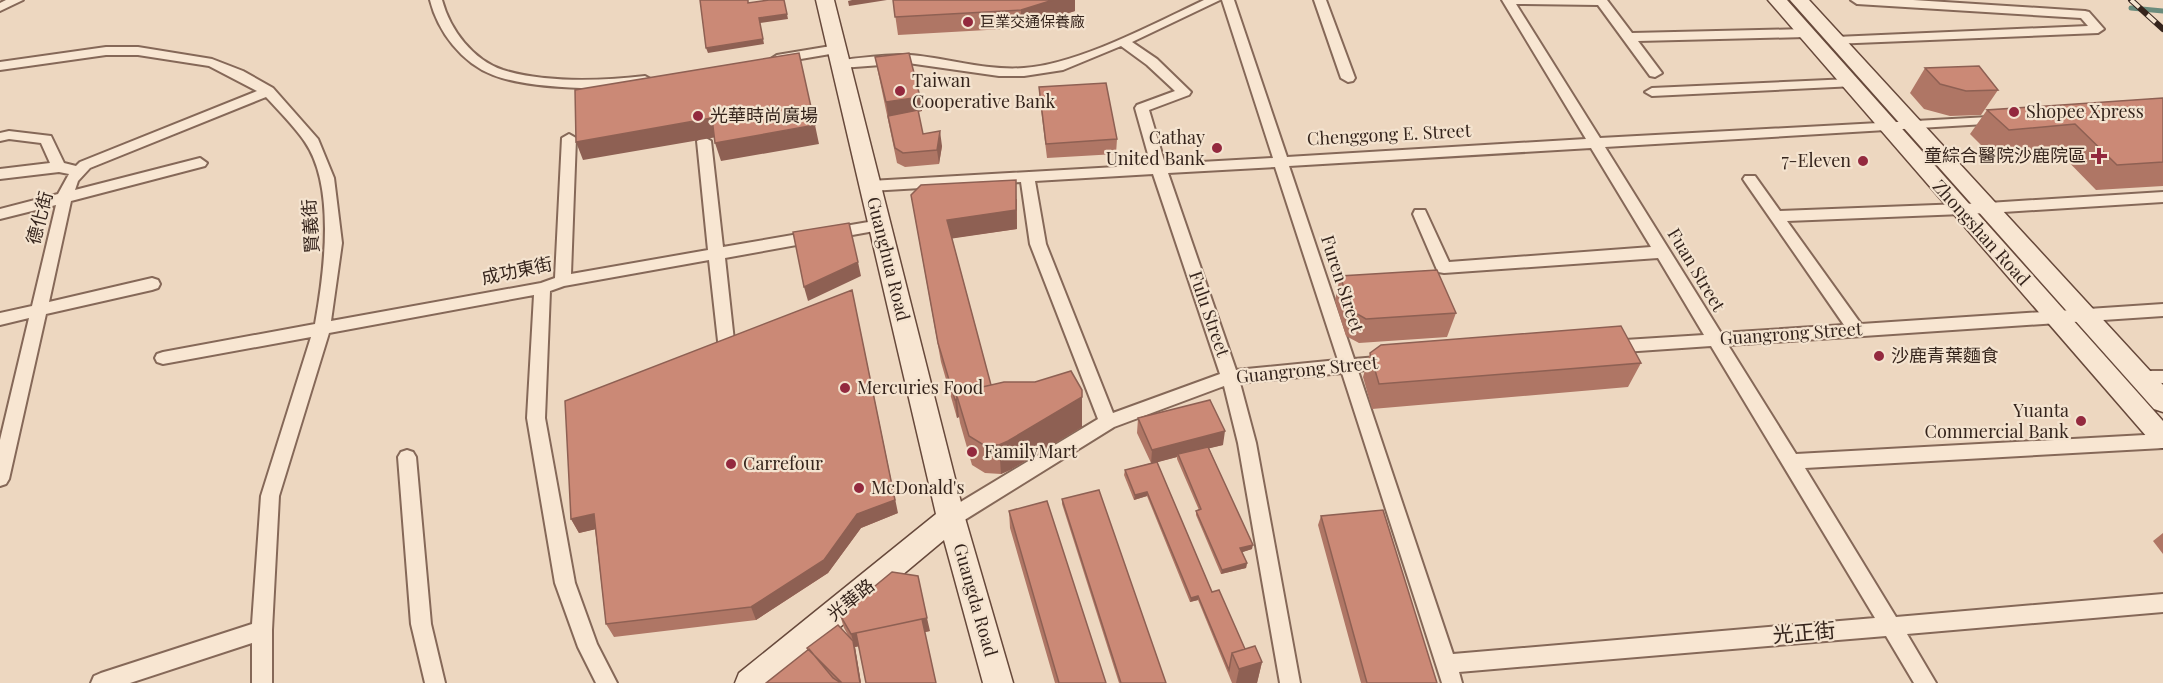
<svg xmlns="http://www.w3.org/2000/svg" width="2163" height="683" viewBox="0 0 2163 683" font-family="'Playfair Display','Noto Sans TC',serif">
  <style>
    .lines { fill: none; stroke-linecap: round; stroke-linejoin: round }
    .stream { stroke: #6a8c7d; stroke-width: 5 }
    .street-casing { stroke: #856858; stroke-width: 4 }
    .secondary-casing { stroke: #67493b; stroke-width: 3 }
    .street { fill: #f8e6d2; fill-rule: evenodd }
    .secondary { fill: #f8e6d2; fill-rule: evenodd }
    .rail-casing { stroke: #35241c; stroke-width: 6 }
    .rail { stroke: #f4e3cf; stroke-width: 4; stroke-dasharray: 11; stroke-linecap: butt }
    .wall { fill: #af7665 }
    .shaded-wall { fill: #8e6053 }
    .building { fill: #cb8976; stroke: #8e6053; stroke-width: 1.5 }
    .poi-dot { fill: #93293e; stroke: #f4e3cf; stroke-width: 2 }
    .labels { text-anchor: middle; stroke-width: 4.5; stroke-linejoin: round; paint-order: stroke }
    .far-poi-label { font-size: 15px; fill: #35241c; stroke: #f4e3cf; text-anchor: start }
    .poi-label { font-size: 18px; fill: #35241c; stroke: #f4e3cf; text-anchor: start }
    .street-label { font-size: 18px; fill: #35241c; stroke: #f4e3cf }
    .near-street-label { font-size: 21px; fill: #35241c; stroke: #f4e3cf }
  </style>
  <rect width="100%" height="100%" fill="#edd7c0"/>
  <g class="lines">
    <path class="stream" d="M2131 8 2163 11"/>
    <defs>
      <path id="street" d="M6 0H23L0 11V3Z
        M430 0H442C450 30 473 60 503 70 546 83 601 81 645 76L652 80 650 83C612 92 529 89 493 75 462 63 438 32 430 0Z
        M1204 0H1220L1132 42 1157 59 1191 92 1189 95 1149 110 1165 164 1273 158 1222 0H1234L1287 157 1586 139 1502 0H1607L1632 33 1806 29 1812 33 1806 37 1638 41 1662 73 1655 77 1650 76 1598 5 1516 4 1600 138 2007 116 2009 119 2002 123 1605 147 1721 333 1844 325 1745 182 1743 179 1745 176H1755L1780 211 1988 203 2163 192V202L1988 213 1787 221 1861 324 2163 304V316L1728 345 1796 454 2163 434V448L1805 468 1896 617 2163 594V612L1907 634 1936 683H1914L1886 636 1459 672 1462 683H1442L1342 373 1240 383 1256 443 1300 683H1280L1238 443 1224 386 1114 427 958 524 951 526 944 524 942 518 944 512 1098 419 1030 244 1021 182 870 191 863 186 870 181 1151 165 1135 108 1137 105 1175 91 1147 65 1121 46 1063 70 1024 76H999L908 63 841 68 835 64 841 60C863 58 888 54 910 55 948 58 986 71 1024 68 1079 64 1153 24 1204 0ZM1591 148 1651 247 1449 262 1425 210H1415L1413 214 1438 272 1444 273 1658 258 1704 335 1609 341 1603 343 1601 347 1603 351 1609 353 1711 346 1875 618 1453 654 1358 371 1395 366 1397 362 1395 358 1389 356 1354 359 1289 166ZM1275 167 1338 360 1236 370 1168 173ZM1153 174 1220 374 1113 413 1046 244 1035 181Z
        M1314 0H1326L1355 78 1353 81 1348 82 1341 78Z
        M1851 0H1913L2085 11 2089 12 2104 29 2098 33 1832 44 1830 41 1836 37 2088 26 2081 18 1857 4Z
        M837 45 842 46 843 49 842 52 777 63 771 59 777 55Z
        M106 47H138L212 59 243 71 273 88 318 139 334 178 342 243 331 321 541 283 555 278 562 138 569 134 576 138 571 274 708 250 697 141 704 137 711 141 723 247 880 220 885 221 888 225 880 230 725 258 734 341 732 345H720L718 341 709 260 564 286 550 291 545 418 575 583 597 644 617 683H596L578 647 555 583 527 418 534 295 329 333 279 496 272 630V683H252V643L130 683H91L94 676 101 673 252 624 261 496 311 337 163 364 157 362 155 358 157 354 163 352 315 324C324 274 336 187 305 142 294 126 279 111 266 97L90 168 78 181 75 190 200 158 207 163 205 166 71 201 49 302 152 278 158 280 160 284 158 288 152 290 46 314 9 479 6 484 0 486V440L29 318 0 325V313L32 306 56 205 0 219V209L58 194 69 174 59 172 0 179V169L50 163 41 143 9 139 0 141V133L9 131 51 136 64 163 76 166 80 162 257 91 209 66 138 55H106L0 70V62Z
        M1850 79 1855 80 1857 83 1855 86 1652 96 1645 92 1652 88Z
        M2140 371H2163V383L2134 382 2132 377 2134 372Z
        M407 450 413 452 416 457 431 624 445 683H425L411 624 398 457 401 452Z"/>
      <path id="secondary" d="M816 0H834L965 518 1013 683H983L944 540 773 683H735L739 673 936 514Z
        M1768 0H1787L2163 421V448L2154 445Z
        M1790 0H1809L2163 385V412L2154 409Z"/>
    </defs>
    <use href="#street" class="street-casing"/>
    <use href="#secondary" class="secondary-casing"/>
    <use href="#street" class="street"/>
    <use href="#secondary" class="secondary"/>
    <defs>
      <path id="rail" d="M2131 0 2163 29"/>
    </defs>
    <use href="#rail" class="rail-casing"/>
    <use href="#rail" class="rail"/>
  </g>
  <path class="wall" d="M890 0H1075V11L1021 28 898 35 893 0Z
    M875 57 920 97 922 111 918 112 923 134 942 146 939 164 905 167 897 163 878 72Z
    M1925 68 1998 90 1981 115 1950 116 1924 109 1910 93Z
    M1039 87 1117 139 1116 154 1047 158 1040 101Z
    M2163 98V186L2096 190 2056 149 1991 155 1970 134 1987 110Z
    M911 195 1017 199V229L952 238 991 385 1082 427 1010 470 1001 474 985 473 972 465 960 423 959 417 957 418 941 362Z
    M1340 276 1456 313 1447 337 1359 343 1346 336 1335 301Z
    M1370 353 1641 363 1628 387 1372 409 1363 377Z
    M1138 418 1223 445 1209 448 1252 549 1242 552 1247 563 1246 568 1221 574 1196 515V511L1199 510 1177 459V457L1157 462 1212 592 1245 649 1262 662 1257 683H1232L1198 600 1190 602 1147 496 1134 500 1124 475 1125 470 1151 463 1137 433Z
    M1062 499 1166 683H1119L1062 504Z
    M1009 511 1106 683H1055L1010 528Z
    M898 513 861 528 828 573 756 620 614 637 606 624 595 529 579 533 571 519Z
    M1321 516 1437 683H1361L1318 525Z
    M2163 533V554L2153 541Z
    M840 615 930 631 855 647 861 683H766L808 650 807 648 849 637 844 628Z"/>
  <path class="shaded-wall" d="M852 0H887L849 6 848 1Z
    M1053 0H1075V11L1021 28V10Z
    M787 14 788 19 760 23 764 44 708 53 706 48 759 18Z
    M920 97 922 111 888 116 886 102Z
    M712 118 717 137 583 160 576 142Z
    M815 125 819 144 721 161 715 143Z
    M940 131 942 146 939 164 937 150Z
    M1016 180 1017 229 949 239 947 220Z
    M858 262 861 276 808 301 804 287Z
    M852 290 898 513 861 528 828 573 756 620 751 607Z
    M1082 390V427L1010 470 1001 474 999 445Z
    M957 399 959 417 957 418 955 400Z
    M1225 431 1223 445 1178 456V454L1177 457 1151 464 1152 450Z
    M1147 492V496L1134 500 1135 495Z
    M594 514 601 528 579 533 571 519Z
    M1253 545 1252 549 1240 553V548Z
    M1247 563 1246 568 1221 574 1222 570Z
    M1198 596V600L1190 602 1191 598Z
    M927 618 930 631 855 647 861 683H860L853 641 851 634Z
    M1262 662 1257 683H1236L1239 669Z"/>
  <path class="building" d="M700 0H748V3L769 0H784L787 14 759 18 763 39 706 48Z
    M893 0H1053L1021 10 895 17Z
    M799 53 815 125 715 143 712 118 576 142 575 90Z
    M909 53 920 97 886 102 875 57Z
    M1979 66 1998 90 1966 91 1940 84 1925 68Z
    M1106 83 1117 139 1046 144 1039 87Z
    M2163 98V162L2117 165 2075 124 2009 130 1987 110Z
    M918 110 923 134 940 131 937 150 903 153 895 148 888 116Z
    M1016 180V210L947 220 991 385 956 393 957 399 955 400 938 343 911 195 921 185Z
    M849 223 858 262 804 287 793 232Z
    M1437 270 1456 313 1366 319 1352 311 1340 276Z
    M852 290 895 500 857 514 824 560 751 607 606 624 594 514 571 519 565 401Z
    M1621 326 1641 363 1379 384 1370 353 1381 345Z
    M1071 371 1082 390V397L1008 441 999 445 982 444 969 436 956 393 1004 382H1035Z
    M1210 400 1225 431 1152 450 1138 418Z
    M1208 447 1253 545 1240 548 1247 563 1222 570 1196 511 1201 509 1178 454Z
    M1157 462 1212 592 1219 590 1245 649 1232 653 1229 670 1198 596 1191 598 1147 492 1135 495 1125 470Z
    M1099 490 1166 683H1121L1062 499Z
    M1047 501 1106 683H1059L1009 511Z
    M1383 510 1437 683H1367L1321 516Z
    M892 572 918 576 927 618 851 634 840 615Z
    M922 619 936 683H866L856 633Z
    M838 625 853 641 860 683H842L807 648Z
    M1255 646 1262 662 1239 669 1232 653Z
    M809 649 833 678 841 683H766Z"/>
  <g class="poi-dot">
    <circle cx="968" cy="22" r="6"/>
    <circle cx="900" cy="91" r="6"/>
    <circle cx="2014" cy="112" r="6"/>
    <circle cx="698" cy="116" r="6"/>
    <circle cx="1217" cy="148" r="6"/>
    <path d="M2096 147h6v6h6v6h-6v6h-6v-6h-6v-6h6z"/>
    <circle cx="1863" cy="161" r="6"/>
    <circle cx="1879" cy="356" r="6"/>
    <circle cx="845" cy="388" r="6"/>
    <circle cx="2081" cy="421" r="6"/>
    <circle cx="972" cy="452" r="6"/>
    <circle cx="731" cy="464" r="6"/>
    <circle cx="859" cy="488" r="6"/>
  </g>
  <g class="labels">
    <g class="far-poi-label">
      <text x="980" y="27">巨業交通保養廠</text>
    </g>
    <g class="poi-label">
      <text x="912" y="87">Taiwan<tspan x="912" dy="21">Cooperative Bank</tspan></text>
      <text x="2026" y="118">Shopee Xpress</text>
      <text x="710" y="122">光華時尚廣場</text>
      <text x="1205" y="144" text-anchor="end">Cathay<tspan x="1205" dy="21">United Bank</tspan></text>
      <text x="2086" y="162" text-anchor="end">童綜合醫院沙鹿院區</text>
      <text x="1851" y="167" text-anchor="end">7-Eleven</text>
      <text x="1891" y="362">沙鹿青葉麵食</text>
      <text x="857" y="394">Mercuries Food</text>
      <text x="2069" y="417" text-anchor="end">Yuanta<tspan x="2069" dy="21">Commercial Bank</tspan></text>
      <text x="984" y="458">FamilyMart</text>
      <text x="743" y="470">Carrefour</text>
      <text x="871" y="494">McDonald's</text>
    </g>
    <g class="street-label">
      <text transform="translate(1389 135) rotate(-3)" y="6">Chenggong E. Street</text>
      <text transform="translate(40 218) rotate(-75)" y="6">德化街</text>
      <text transform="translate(311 226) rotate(-94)" y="6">賢義街</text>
      <text transform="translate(1981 233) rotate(48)" y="6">Zhongshan Road</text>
      <text transform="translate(888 259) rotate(76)" y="6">Guanghua Road</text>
      <text transform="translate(1696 270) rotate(59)" y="6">Fuan Street</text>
      <text transform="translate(517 271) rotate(-12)" y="6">成功東街</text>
      <text transform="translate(1342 284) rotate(72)" y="6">Furen Street</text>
      <text transform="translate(1209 314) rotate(71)" y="6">Fulu Street</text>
      <text transform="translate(1791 334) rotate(-4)" y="6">Guangrong Street</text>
      <text transform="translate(1307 370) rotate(-6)" y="6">Guangrong Street</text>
      <text transform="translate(851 600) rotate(-39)" y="6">光華路</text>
      <text transform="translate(975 600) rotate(74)" y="6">Guangda Road</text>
    </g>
    <g class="near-street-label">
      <text transform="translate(1804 633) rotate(-5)" y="7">光正街</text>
    </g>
  </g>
</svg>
